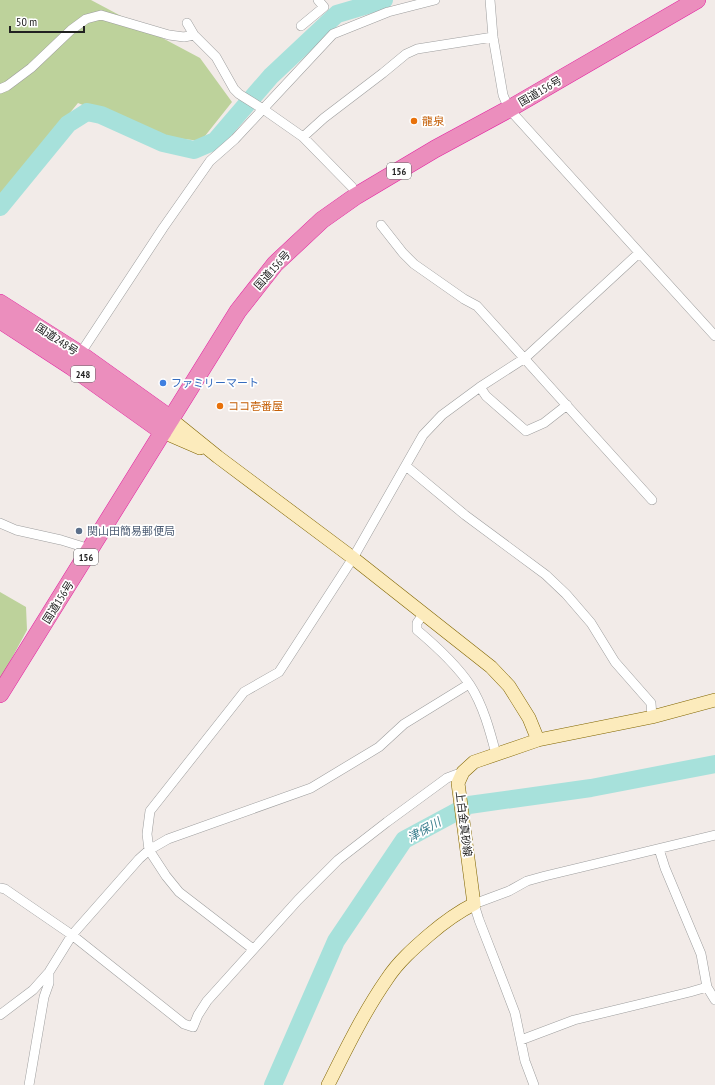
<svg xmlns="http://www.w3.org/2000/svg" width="715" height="1085" viewBox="0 0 715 1085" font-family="'PT Sans Narrow','Noto Sans JP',sans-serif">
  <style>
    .forest { fill: #bdd29b }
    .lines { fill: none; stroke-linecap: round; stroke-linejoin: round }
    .river { stroke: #a7e1db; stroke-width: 18 }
    .street-casing { stroke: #9e9e9e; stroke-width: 10 }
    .secondary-casing { stroke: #806501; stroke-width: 14 }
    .highway-casing { stroke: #e222a1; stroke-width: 18 }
    .street { stroke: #fff; stroke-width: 9 }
    .secondary { stroke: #fcebbc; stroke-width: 13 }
    .highway { stroke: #eb8ebd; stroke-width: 17 }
    .food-dot { fill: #e8710a; stroke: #fff; stroke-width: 1.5 }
    .shop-dot { fill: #3f7fe0; stroke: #fff; stroke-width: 1.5 }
    .service-dot { fill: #5c6f8a; stroke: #fff; stroke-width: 1.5 }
    .labels { text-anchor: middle; stroke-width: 3.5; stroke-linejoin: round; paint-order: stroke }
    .shield { fill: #fff; stroke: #646464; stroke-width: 1 }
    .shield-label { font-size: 10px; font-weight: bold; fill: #212121 }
    .street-label { font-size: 11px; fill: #212121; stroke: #fff }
    .food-label { font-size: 11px; fill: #c56008; stroke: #fff; text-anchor: start }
    .shop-label { font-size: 11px; fill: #366cbe; stroke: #fff; text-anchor: start }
    .service-label { font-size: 11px; fill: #4e5e75; stroke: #fff; text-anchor: start }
    .water-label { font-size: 12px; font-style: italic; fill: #3a7e8d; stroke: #fff }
  </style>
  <rect width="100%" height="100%" fill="#f2ebe8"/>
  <path class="forest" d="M0 0H91L200 58 232 102 201 141 158 136 78 103 0 197Z
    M0 592 26 607 27 630 0 680Z"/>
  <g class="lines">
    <path class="river" d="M0 207 68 124 87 112 101 115 163 143 194 150 215 141 271 76 337 14 384 0
      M273 1085 336 941 404 840 469 805 591 788 715 764"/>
    <defs>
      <path id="street" d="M490 0 493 37 503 95 509 109 715 336
        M187 23 194 35 216 57 234 89 239 94 263 109 303 137 352 187 356 196
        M301 26 324 7 318 0
        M0 89 7 86 31 68 71 30 86 19 101 15 169 35 184 37 194 35
        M303 137 324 118 383 73 406 54 417 49 493 37
        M381 225 403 253 414 264 464 299 477 306 652 500
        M80 354 163 228 210 161 235 139 333 34 388 12 435 0
        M480 387 486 396 526 431 544 423 567 405
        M406 466 465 515 546 575 566 594 591 623 615 662 651 703 652 717
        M0 523 16 530 61 540 90 549
        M424 613 417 623V630C436 646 456 664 470 685 483 705 490 731 496 754
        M659 849 665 868 701 954 707 987 715 1000
        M0 888 5 889 72 935 184 1024 193 1027 198 1015 207 1001 298 900 338 860 387 822 447 778 463 772
        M253 949 179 892 166 876 149 850 147 834 150 811 244 692 279 672 353 558 423 435 442 415 480 387 525 358 639 253
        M0 1015 33 990 49 972 72 935 139 859 149 850 168 839 311 788 379 747 404 724 469 684
        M521 1040 574 1020 690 992 707 987
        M29 1085 44 997 49 983V972
        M534 1085 525 1061 515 1013 502 979 479 920 474 904 509 891 527 881 545 876 715 835"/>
      <path id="secondary" d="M171 419 218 457 353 558 491 667 509 686 529 718 538 740
        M163 432 200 448
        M328 1085C346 1049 364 1012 387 979 398 962 414 948 429 935 443 923 458 912 474 904L458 783 463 772 474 762 538 740 652 717 715 700"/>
      <path id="highway" d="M0 303 80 354 171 419
        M0 320 72 367 163 432
        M0 694 238 311 275 264 322 220 356 196 435 149 509 109 697 0"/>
    </defs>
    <use href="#street" class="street-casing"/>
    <use href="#secondary" class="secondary-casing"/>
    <use href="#highway" class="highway-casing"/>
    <use href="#street" class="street"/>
    <use href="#secondary" class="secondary"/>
    <use href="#highway" class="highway"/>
  </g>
  <g class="food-dot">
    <circle cx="414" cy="121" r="4"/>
    <circle cx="220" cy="406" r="4"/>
  </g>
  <circle class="shop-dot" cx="163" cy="383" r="4"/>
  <circle class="service-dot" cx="79" cy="531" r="4"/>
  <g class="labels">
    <g class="shield">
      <rect x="387" y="163" width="24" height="16" rx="3"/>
      <rect x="71" y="366" width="24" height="16" rx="3"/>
      <rect x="74" y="549" width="24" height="16" rx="3"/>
    </g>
    <g class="shield-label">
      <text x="399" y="175">156</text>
      <text x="83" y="378">248</text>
      <text x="86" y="561">156</text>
    </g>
    <g class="street-label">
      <text transform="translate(540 91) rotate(-30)" y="4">国道156号</text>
      <text transform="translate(272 270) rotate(-48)" y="4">国道156号</text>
      <text transform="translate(57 339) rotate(33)" y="4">国道248号</text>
      <text transform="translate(58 602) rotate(-58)" y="4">国道156号</text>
      <text transform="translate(464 824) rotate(83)" y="4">上白金真砂線</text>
    </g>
    <g class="food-label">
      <text x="422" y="125">龍泉</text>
      <text x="228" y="410">ココ壱番屋</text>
    </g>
    <g class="shop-label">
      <text x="171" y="387">ファミリーマート</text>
    </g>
    <g class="service-label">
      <text x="87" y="535">関山田簡易郵便局</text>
    </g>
    <g class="water-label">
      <text transform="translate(424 830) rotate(-29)" y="4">津保川</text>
    </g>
  </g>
  <path d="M10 26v6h74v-6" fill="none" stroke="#212121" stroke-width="2"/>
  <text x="16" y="26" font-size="12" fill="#212121" stroke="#ffffff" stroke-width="3" paint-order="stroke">50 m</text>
</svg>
